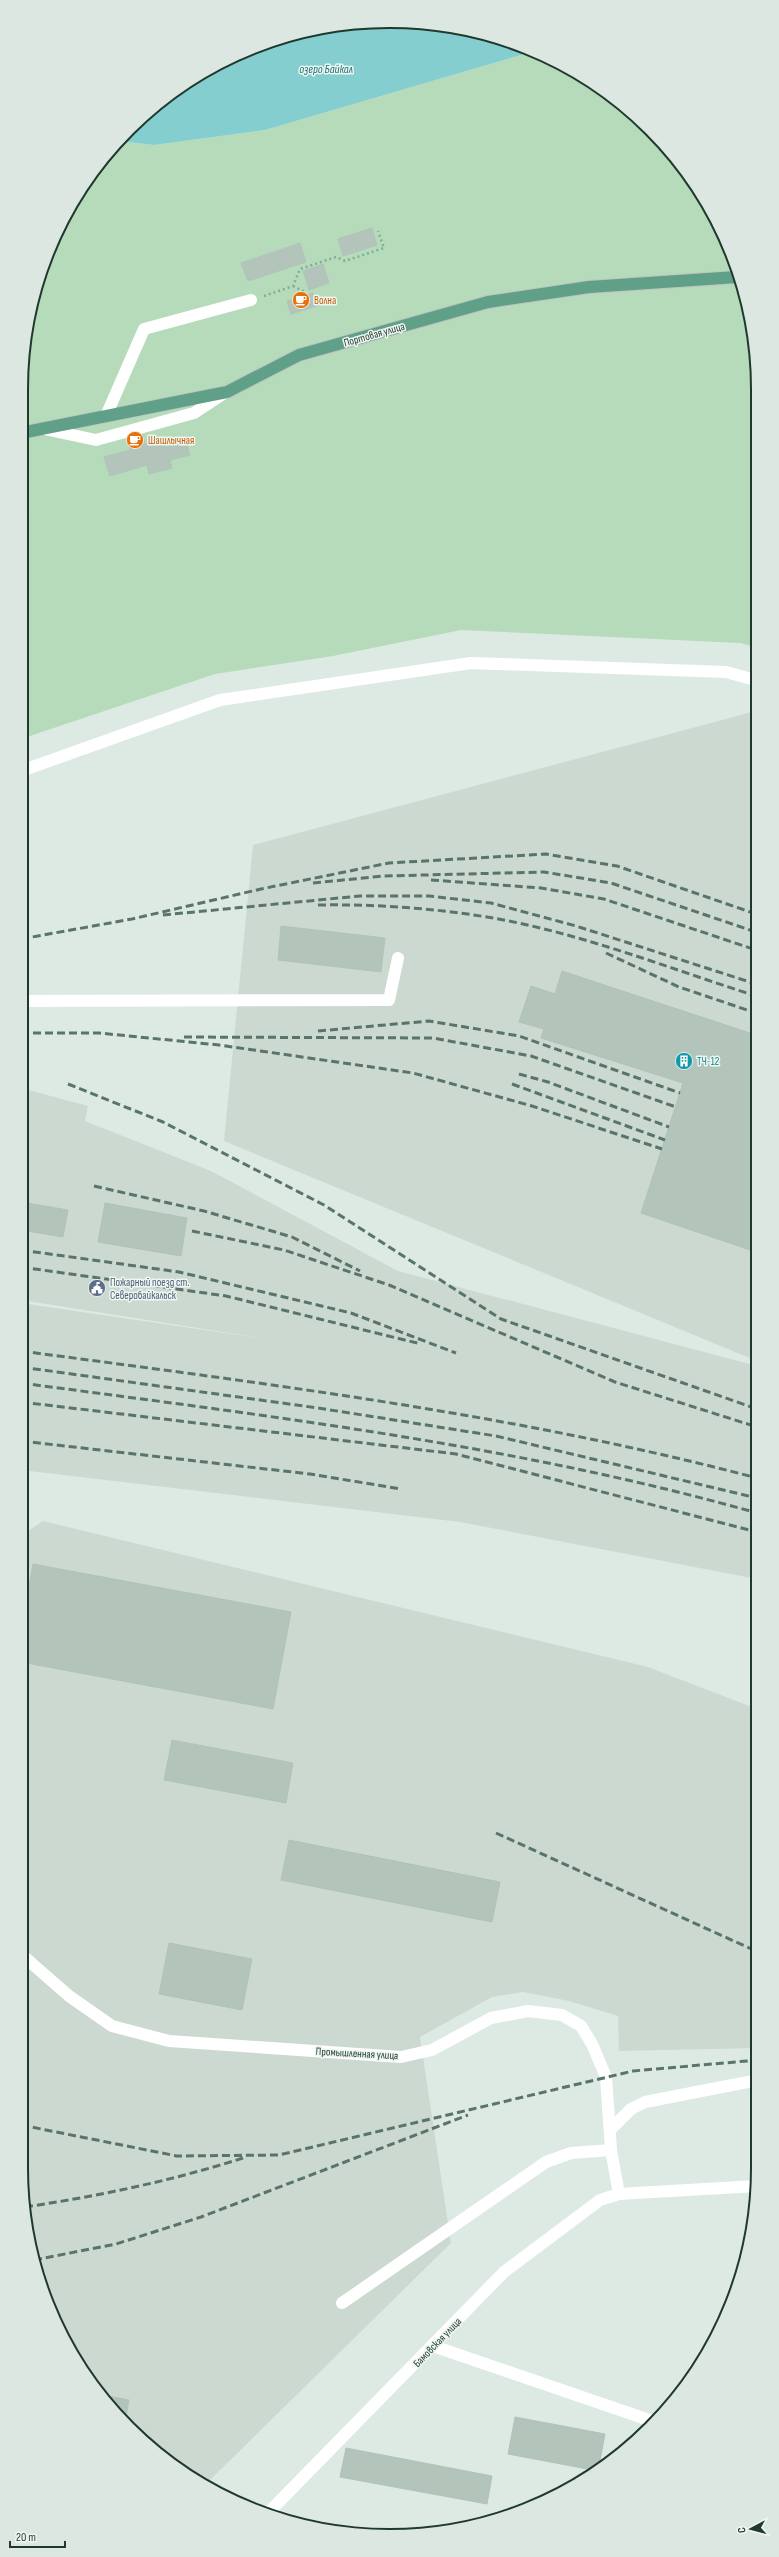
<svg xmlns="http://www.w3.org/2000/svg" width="779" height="2557" viewBox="0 0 779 2557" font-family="'Sofia Sans Condensed',sans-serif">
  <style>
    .built { fill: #ccd9d1 }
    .green { fill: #b6dbbb }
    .water { fill: #84ced0 }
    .building { fill: #b3c4bb; stroke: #b0c3b9 }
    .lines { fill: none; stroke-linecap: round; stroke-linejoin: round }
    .major-casing { stroke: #bcc4c1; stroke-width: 14 }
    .path { stroke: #7dae98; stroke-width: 2.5; stroke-dasharray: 2 3; stroke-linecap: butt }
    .minor { stroke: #fff; stroke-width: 12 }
    .major { stroke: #61a088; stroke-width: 12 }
    .rail { stroke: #59756a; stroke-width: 3; stroke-dasharray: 8 4; stroke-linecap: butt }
    .labels { text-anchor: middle; stroke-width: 3; stroke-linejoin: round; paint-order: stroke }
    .food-label { font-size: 11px; fill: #c56008; stroke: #eef6f1; text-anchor: start }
    .street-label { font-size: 11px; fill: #1f392f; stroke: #eef6f1 }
    .culture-label { font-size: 11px; fill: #0d838f; stroke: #eef6f1; text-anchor: start }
    .service-label { font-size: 11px; fill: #4e5e75; stroke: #eef6f1; text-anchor: start }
    .water-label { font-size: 12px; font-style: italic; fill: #197175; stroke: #eef6f1 }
    .rim { fill: none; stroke: #1f392f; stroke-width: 2 }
  </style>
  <rect width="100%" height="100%" fill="#ddeae3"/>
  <path class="built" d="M756 711 757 1361 224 1141 253 845Z
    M21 1088 88 1106 85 1121 211 1171 398 1271 757 1366V1579L460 1522 21 1470V1303L286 1342 21 1300Z
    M43 1521 648 1667 757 1709 758 2048 619 2051 618 2016 569 2001 523 1992 492 1997 420 2037 451 2243 205 2485 165 2460 113 2411 49 2308 28 2239 21 2167V1536Z"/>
  <path class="green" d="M528 53 574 70 666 146 730 248 755 342V647L740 643 461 630 333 656 215 674 21 739V390L28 317 49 248 83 185 119 141 154 145 265 130Z"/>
  <path class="water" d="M390 21 462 28 528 53 265 130 154 145 119 141C166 84 245 45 317 28 340 23 366 23 390 21Z"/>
  <path class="building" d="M372 228 377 245 343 256 338 239Z
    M300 243 306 262 248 281 241 263Z
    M323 264 329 283 309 290 303 271Z
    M313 293 317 306 291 314 287 301Z
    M143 435 145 444 166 438 167 444 185 439 190 455 170 460 172 468 149 474 147 465 110 476 104 457 130 450 127 439Z
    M281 926 385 938 381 972 278 960Z
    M562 971 756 1035V1252L641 1213 683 1083 541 1038 544 1029 519 1022 531 986 555 994Z
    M21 1202 68 1210 63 1237 21 1230Z
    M105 1203 187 1218 181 1256 98 1242Z
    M33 1564 291 1612 273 1709 21 1662V1631Z
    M172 1740 293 1763 286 1803 164 1780Z
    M289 1840 500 1882 492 1922 281 1880Z
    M169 1943 252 1959 242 2010 159 1994Z
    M103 2395 129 2400 125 2422 113 2411Z
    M515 2417 605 2434 598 2471 508 2454Z
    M346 2448 492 2476 487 2504 340 2477Z"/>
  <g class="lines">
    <defs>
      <path id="major" d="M21 433 227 392 299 355 488 302 589 287 737 277"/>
    </defs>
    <use href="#major" class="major-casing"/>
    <path class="path" d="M293 286 305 292
      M264 296 293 286 300 269 336 257 345 261 384 248 378 231"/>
    <path class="minor" d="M106 416 144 329 251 300
      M44 429 96 440 194 413 226 392
      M21 771 220 700 471 663 726 672 755 680
      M21 1001 389 1000 398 958
      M21 1954 69 1996 112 2026 169 2041 401 2057 432 2050 491 2018 528 2011 562 2015 581 2026 592 2044 606 2077 611 2150 619 2194
      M610 2130 631 2109 645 2102 758 2080
      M342 2303 546 2162 571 2153 611 2150
      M433 2346 655 2422
      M270 2511 504 2272 600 2200 619 2194 756 2186"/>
    <use href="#major" class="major"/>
    <path class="rail" d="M431 880 541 888 604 899 756 950
      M313 883 384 876 544 872 611 883 756 932
      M318 905C375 904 431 908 487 917 578 932 668 968 756 996
      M163 915 360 896H429L491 903 576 926 756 984
      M21 939 132 919 261 889 389 863 546 854 617 866 756 914
      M606 953 679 987 756 1013
      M318 1031 429 1021 519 1036 680 1093
      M21 1033H99L219 1045 413 1073 532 1106 662 1149
      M184 1037 433 1038 531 1056 676 1107
      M519 1074 548 1082 669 1127
      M68 1084 163 1122 324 1205 501 1319 757 1409
      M512 1084 665 1140
      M94 1186 204 1211 292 1237 360 1271
      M192 1231 284 1250 389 1285 615 1382 757 1427
      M21 1250 179 1272 351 1313 456 1353
      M21 1267 226 1296 421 1344
      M21 1351C268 1384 515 1414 757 1478
      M21 1367 318 1408 496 1436 757 1498
      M21 1383C268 1416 517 1445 757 1513
      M21 1402 456 1454 757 1532
      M21 1441 310 1474 401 1489
      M496 1833 758 1952
      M21 2125 177 2156 279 2155 633 2071 758 2060
      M25 2207C99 2196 171 2181 243 2158
      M34 2260 116 2244 201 2217 468 2115"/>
  </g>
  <defs>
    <symbol id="cafe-disc" viewBox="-11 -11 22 22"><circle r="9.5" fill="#e8710a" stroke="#eef6f1"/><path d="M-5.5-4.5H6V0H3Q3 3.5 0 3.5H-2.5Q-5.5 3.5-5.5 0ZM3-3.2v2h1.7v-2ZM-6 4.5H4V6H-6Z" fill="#fff"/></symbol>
    <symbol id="building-disc" viewBox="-11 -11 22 22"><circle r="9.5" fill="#0f9aa8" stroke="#eef6f1"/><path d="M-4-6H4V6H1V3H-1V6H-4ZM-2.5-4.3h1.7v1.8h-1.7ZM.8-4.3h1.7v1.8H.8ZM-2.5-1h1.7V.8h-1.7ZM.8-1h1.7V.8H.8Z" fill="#fff"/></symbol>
    <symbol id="civic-disc" viewBox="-11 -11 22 22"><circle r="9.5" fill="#5c6f8a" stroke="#eef6f1"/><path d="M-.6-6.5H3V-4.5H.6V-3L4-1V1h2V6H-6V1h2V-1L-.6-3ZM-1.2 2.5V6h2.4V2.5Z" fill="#fff"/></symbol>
  </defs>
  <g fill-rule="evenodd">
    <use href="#cafe-disc" x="291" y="290" width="20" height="20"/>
    <use href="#cafe-disc" x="125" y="430" width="20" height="20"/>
    <use href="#building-disc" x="674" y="1051" width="20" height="20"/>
    <use href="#civic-disc" x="87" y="1278" width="20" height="20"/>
  </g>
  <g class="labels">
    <g class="food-label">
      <text x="314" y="304">Волна</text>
      <text x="148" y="444">Шашлычная</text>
    </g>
    <g class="street-label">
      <text transform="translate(374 334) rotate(-16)" y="4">Портовая улица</text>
      <text transform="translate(357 2053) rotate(3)" y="4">Промышленная улица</text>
      <text transform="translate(437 2342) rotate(-46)" y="4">Бамовская улица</text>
    </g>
    <g class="culture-label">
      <text x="697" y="1065">ТЧ-12</text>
    </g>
    <g class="service-label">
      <text x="110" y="1286">Пожарный поезд ст.<tspan x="110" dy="13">Северобайкальск</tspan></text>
    </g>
    <g class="water-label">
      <text x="326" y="73">озеро Байкал</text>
    </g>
  </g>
  <path d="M0 0H779V2557H0ZM389 28H390A361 361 0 0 1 751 389V2168A361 361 0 0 1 390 2529H389A361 361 0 0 1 28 2168V389A361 361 0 0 1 389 28Z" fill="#dde7e1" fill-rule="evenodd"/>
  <path class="rim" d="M389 28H390A361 361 0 0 1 751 389V2168A361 361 0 0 1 390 2529H389A361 361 0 0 1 28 2168V389A361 361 0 0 1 389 28Z"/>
  <g transform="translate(751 2529) rotate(263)" stroke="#eef6f1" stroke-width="3" paint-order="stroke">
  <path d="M0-3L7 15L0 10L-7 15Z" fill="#1f392f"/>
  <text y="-6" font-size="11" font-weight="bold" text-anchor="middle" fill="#1f392f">С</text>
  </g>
  <path d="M10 2541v6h55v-6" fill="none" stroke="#1f392f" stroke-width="2"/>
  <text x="16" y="2541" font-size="12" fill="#1f392f" stroke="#eef6f1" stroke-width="3" paint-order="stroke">20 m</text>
</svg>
